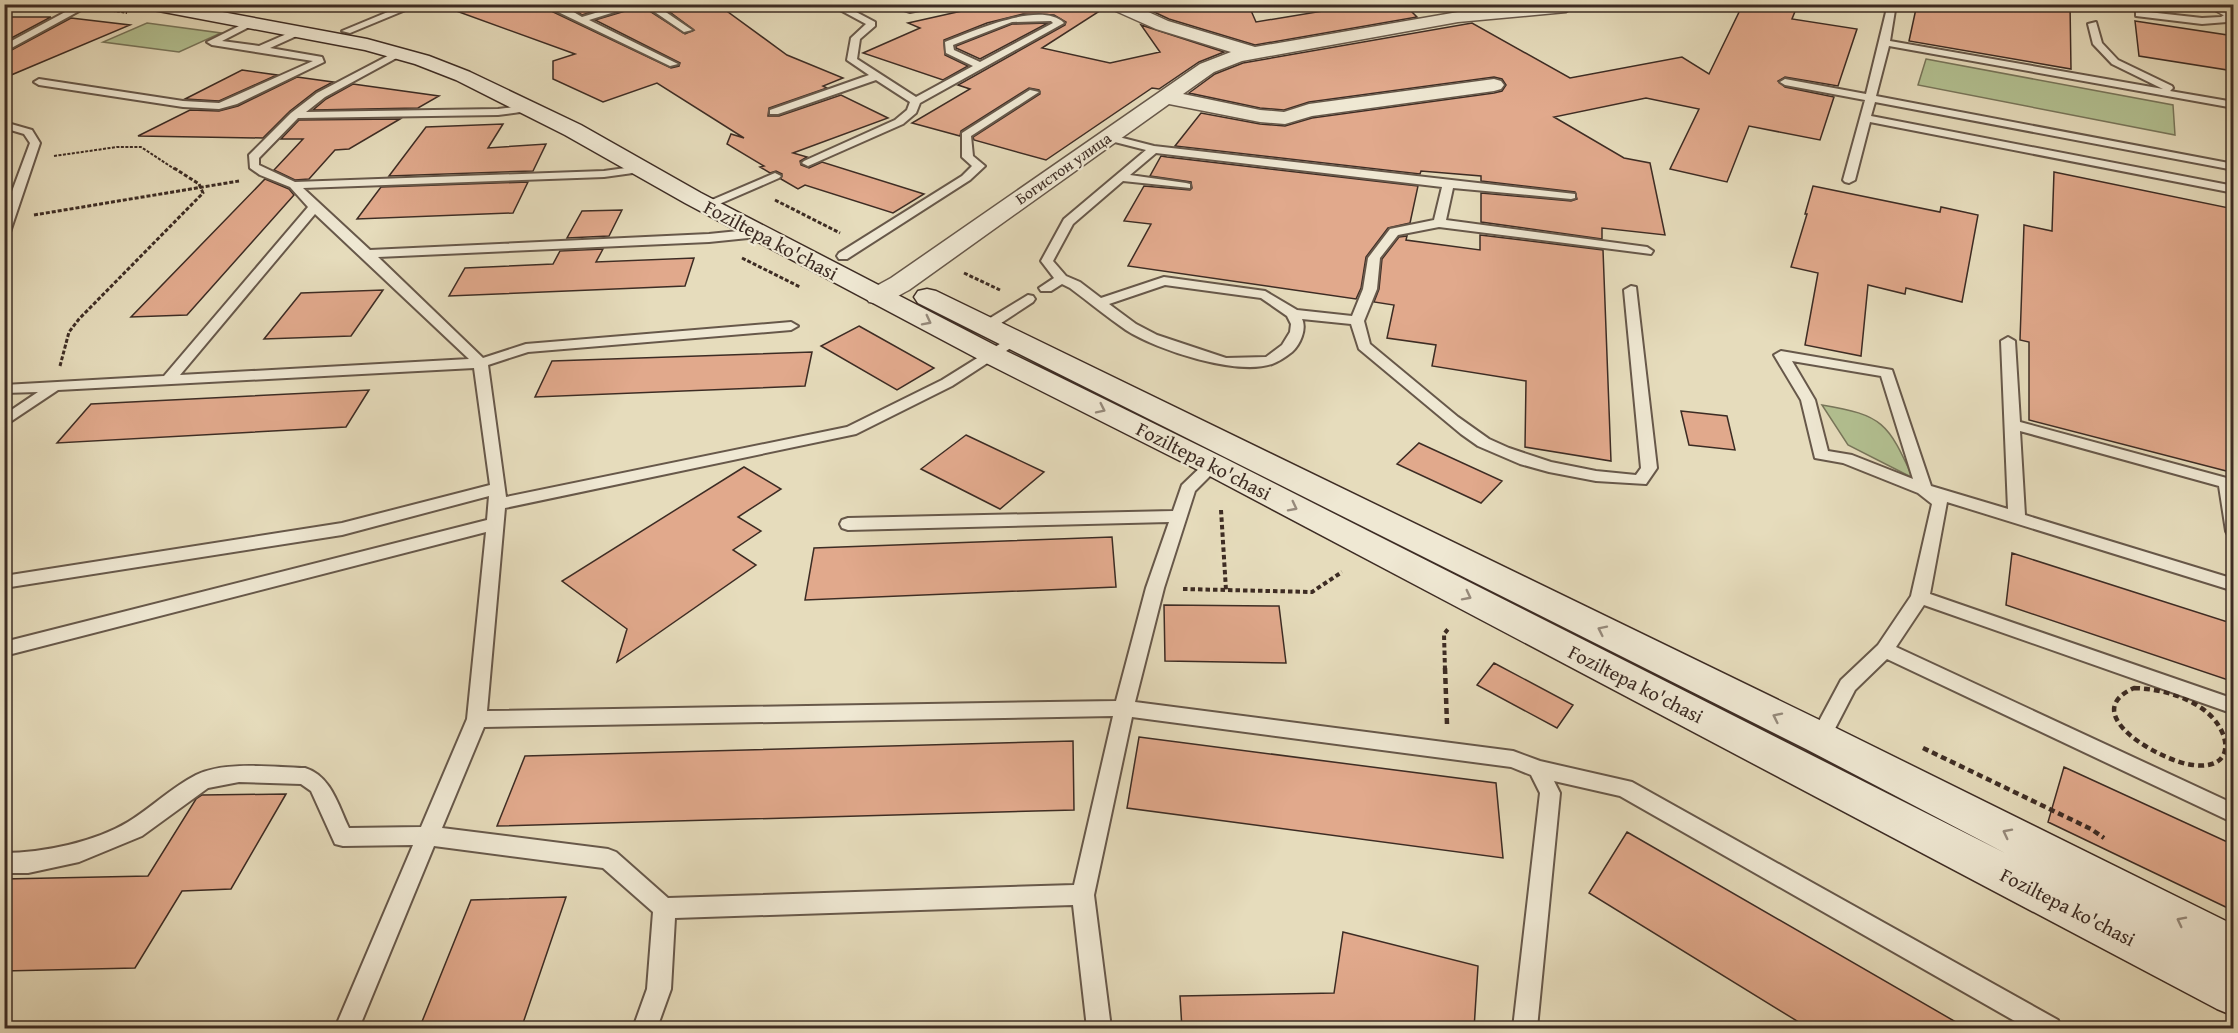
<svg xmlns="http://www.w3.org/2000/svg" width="2238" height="1033" viewBox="0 0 2238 1033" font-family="'Gentium Book Plus',serif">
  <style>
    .green { fill: #b3c192; stroke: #78765b; stroke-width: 1.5 }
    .building { fill: #e1a98c; stroke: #3d2c24; stroke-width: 1.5 }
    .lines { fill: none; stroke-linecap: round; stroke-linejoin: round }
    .lane-casing { stroke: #67584a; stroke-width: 4 }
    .street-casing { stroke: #67584a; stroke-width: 3 }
    .secondary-casing { stroke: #3d2c24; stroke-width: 3 }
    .path-far3 { stroke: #3d2c24; stroke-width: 2; stroke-dasharray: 3 1.5; stroke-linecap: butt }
    .path-far2 { stroke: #3d2c24; stroke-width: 3; stroke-dasharray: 4 2; stroke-linecap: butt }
    .path-far1 { stroke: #3d2c24; stroke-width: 4; stroke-dasharray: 4.5 3; stroke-linecap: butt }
    .path { stroke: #3d2c24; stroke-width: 4.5; stroke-dasharray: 6 4; stroke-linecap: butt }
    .lane { fill: #efe8d3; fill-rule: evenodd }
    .street { fill: #efe8d3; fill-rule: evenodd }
    .secondary { fill: #efe8d3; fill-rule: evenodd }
    .oneway { stroke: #968a7c }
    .labels { text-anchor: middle; stroke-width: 4.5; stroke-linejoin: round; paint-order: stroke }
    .far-street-label { font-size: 16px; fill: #3d2c24; stroke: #efe8d3 }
    .street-label { font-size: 20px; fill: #3d2c24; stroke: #efe8d3 }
  </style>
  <rect width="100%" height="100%" fill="#e6dcbc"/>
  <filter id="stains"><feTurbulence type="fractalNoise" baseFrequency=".00333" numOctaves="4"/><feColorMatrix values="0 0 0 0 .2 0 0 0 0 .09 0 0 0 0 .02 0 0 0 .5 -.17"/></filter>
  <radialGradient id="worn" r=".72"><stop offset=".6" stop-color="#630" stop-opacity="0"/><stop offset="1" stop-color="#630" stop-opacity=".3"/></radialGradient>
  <path class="green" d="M147 23 221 33 179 52 103 42Z
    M1926 59 2173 105 2175 135 1918 85Z
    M1822 405C1883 415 1888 423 1913 478L1848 445Z"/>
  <path class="building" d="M449 4H549L551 11 671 68 679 66 680 63 595 20 642 6 685 34 694 30 659 4H717L787 55 843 78 823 86 827 88 769 108 768 116H779L841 95 888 118 793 153 807 157 800 161 801 165 809 168 822 162 924 194 893 213 805 185 798 189 781 179 782 174 776 171 770 173 760 167 764 166 727 144 731 134 744 138 657 83 603 102 553 79V61L575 54 448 8Z
    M565 4H616L582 15Z
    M993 4H1105L1106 7 1042 48 1110 63 1160 52 1141 25 1224 52 1199 62 1159 89 1152 88 1046 160 974 140 973 137 1040 94 1039 90 1029 88 961 131 960 136 912 123 970 89 958 85 1065 25 1066 22 1054 15 1023 14 987 23 944 40 945 55 968 66 943 80 863 53 920 28 908 23Z
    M1137 4H1175L1179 10 1249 6 1256 22 1365 4H1404L1417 17 1255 45 1169 19Z
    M1743 4H1798L1792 19 1857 29 1838 86 1785 77 1778 81 1785 87 1834 97 1820 140 1749 126 1727 182 1670 169 1699 109 1646 98 1554 117 1624 158 1650 163 1665 235 1602 228V239L1481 222V193L1571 201 1577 199 1575 192 1481 181V176L1421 171 1420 174 1175 146 1201 113 1260 124 1285 126 1312 118 1494 93 1502 91 1506 85 1502 79 1494 77 1309 102 1284 110 1260 108 1189 93 1215 74 1243 63 1472 23 1570 78 1682 57 1709 74Z
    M1917 4H2070L2071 69 1909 41Z
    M4 17H51L4 42Z
    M71 18 130 25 4 78V54Z
    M2135 21 2234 36V71L2139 56Z
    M1048 23 980 59 956 48V46L1012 24Z
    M242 70 277 75 219 101 185 99Z
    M297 77 333 82 316 91 290 111 263 138 138 136 190 110 219 111 238 106Z
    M353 84 439 96 418 108 313 110 326 99Z
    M400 119 349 149 335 150 309 179 295 180 274 170 303 139H281L299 120Z
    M503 124 488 148 546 144 533 171 389 176 426 127Z
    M1161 156 1167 157 1418 186 1410 223 1388 228 1366 257 1361 288 1356 299 1128 266 1151 224 1124 221 1144 186 1190 190 1192 188 1191 182 1150 176Z
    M2054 172 2234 209V473L2029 420V342L2020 340 2024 225 2052 231Z
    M265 179 289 189 294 195 187 315 131 317Z
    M528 182 513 213 357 219 381 187Z
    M1813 186 1940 212 1941 207 1978 215 1962 302 1906 288 1905 294 1868 285 1861 356 1805 345 1818 273 1791 267 1807 214H1805Z
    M622 210 609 236 567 238 582 211Z
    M1480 235 1603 250 1611 461 1525 447 1526 381 1432 366 1436 345 1387 338 1394 305 1374 302 1379 289 1382 259 1399 237 1407 236 1406 240 1480 250Z
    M603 249 596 262 694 258 685 286 449 296 465 268 553 264 560 251Z
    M383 290 351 336 264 339 301 293Z
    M859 326 934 368 897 390 821 346Z
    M812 352 805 386 535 397 552 361Z
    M369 390 346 427 57 443 91 404Z
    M1681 411 1727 416 1735 450 1689 445Z
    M966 435 1044 472 1000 509 921 469Z
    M1419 443 1502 481 1481 503 1397 464Z
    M744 467 781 489 738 517 761 531 733 550 756 565 617 662 627 629 562 581Z
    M1112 537 1116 587 805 600 814 548Z
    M2012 553 2234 624V682L2006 605Z
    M1164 605 1279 606 1286 663 1165 661Z
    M1494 663 1573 705 1557 728 1477 685Z
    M1139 737 1496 783 1503 858 1127 808Z
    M1073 741 1074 810 497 826 525 756Z
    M2064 767 2234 845V911L2048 822Z
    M286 794 231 889 182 891 135 968 4 971V879L148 876 196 799 202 795Z
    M1627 832 1968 1029H1810L1589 893Z
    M566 897 521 1029H419L471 900Z
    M1343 932 1478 966 1474 1029H1182L1180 996 1334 993Z"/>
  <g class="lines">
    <defs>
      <path id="lane" d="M80 4H92L4 52V45Z
        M211 4H224L199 15 192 13Z
        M407 4H420L350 33 342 31Z
        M551 4H560L582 17 625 4H640L589 20 678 64 670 66 552 9Z
        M643 4H654L692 30 684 32Z
        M829 4H841L875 22V26L860 39 857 59 916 97 973 66 946 53 945 42C971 32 1041 0 1064 23L920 103 916 113 903 124 808 166 802 163 804 161 895 120 907 110 910 102 876 80 778 114H770V110L869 75 847 60 851 38 866 24ZM1051 21 1053 23 980 62 954 50 953 45 1012 22Z
        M887 4 910 6 949 4 910 12Z
        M1888 4H1896L1890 41 2163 89 2112 64 2093 44 2088 24 2096 22 2102 43 2118 60 2172 86 2173 88 2170 91 2234 102V108L1889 46 1876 96 2234 164V170L1875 102 1871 116 2234 186V193L1870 122 1855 180 1849 183 1845 182 1843 180 1865 100 1785 85 1780 82 1785 79 1866 94Z
        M2139 11 2202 18 2221 17 2229 12 2233 15 2227 22 2202 24 2136 16V12Z
        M249 21 257 23 222 41 259 46 298 29 303 32 301 34 270 48 322 57 324 62 237 104 219 109 183 107 39 85 34 82 39 79 183 101 219 103 313 61 212 45 207 42Z
        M399 50 402 51V55L325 97 306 112 498 109 528 105 533 108 528 111 498 115 298 118 259 158V165L295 182 604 171 640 166 646 169 640 172 604 177 303 188 370 250 709 234 758 229 764 233 758 237 709 242 378 257 483 358 526 344 791 322 798 326 791 330 528 352 488 365 506 497 847 427 942 380 1011 337H1021L1023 340 952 386 856 434 505 508 487 711 1116 701 1146 588 1169 522 848 530 842 528 840 524 842 520 848 518 1173 511 1182 485 1207 461 1213 460 1221 465 1195 491 1164 588 1135 702 1513 751 1540 761 1632 782 2058 1020 2061 1028H2027L1620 796 1554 781 1560 793 1537 1028H1513L1540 793 1531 775 1511 767 1132 717 1094 895 1111 1028H1087L1073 905 675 918 671 989 657 1028H633L647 989 653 912 603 868 434 846 359 1028H335L413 845 343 846 335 844 311 791 301 784 239 782 208 788 142 836 79 862 28 873H4V853C43 853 95 842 128 822 151 808 172 787 196 775 224 761 274 767 305 768 331 776 338 805 349 828L421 827 467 719 486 532 4 656V642L487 520 489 496 342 535 4 588V576L342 523 490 485 474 368 58 390 4 426V415L38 392 4 393V385L164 376 308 207 290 187 260 175 250 168 249 155 291 113 317 93ZM315 214 469 359 180 375ZM1113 716 1074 885 668 898 616 852 608 849 442 828 484 727Z
        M1030 90 1039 92 971 136 973 156 985 166 970 180 847 259H839L837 256 839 253 962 176 972 166 962 157V133Z
        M4 122 32 130 40 143 10 232 4 236V213L30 143 24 134 4 128Z
        M1107 134 1154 146 1575 194V198L1571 199 1453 188 1446 220 1647 247 1653 251 1651 254 1439 227 1398 235 1380 258 1377 289 1364 321 1370 344 1458 417 1489 439 1509 448 1551 462 1596 471 1636 475 1641 468 1624 290 1631 286 1636 287 1657 468 1646 484 1596 481 1549 472 1520 464 1478 446 1461 434 1359 349 1351 324 1302 319C1307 329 1300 345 1292 352 1287 356 1278 362 1272 364 1237 376 1157 350 1126 330 1107 317 1089 302 1070 288L1062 284 1051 291H1041L1039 288 1054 278 1041 261 1064 219 1146 150 1103 139V135ZM1156 153 1442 187 1434 220 1390 229 1368 258 1363 289 1352 316 1297 310 1265 291 1164 277 1101 298 1080 282 1066 276 1053 261 1073 224 1123 181 1190 188V184L1186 183 1130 175ZM1165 285 1261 298 1287 316 1291 324 1290 332 1282 345 1266 357 1226 358 1157 335 1136 324 1109 304Z
        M775 173 781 176 779 178 710 208H702L700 205Z
        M1028 295 1033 296 1035 299 1033 302 992 329H982L980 326 982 323Z
        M2008 337 2015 341 2020 422 2234 480V537L2228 535 2226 531 2219 486 2020 431 2025 515 2234 579V591L1947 502 1930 594 2234 699V714L1924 605 1896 647 2234 804V823L1887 659 1855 690 1827 744 1820 746 1813 744 1810 738 1841 680 1878 645 1911 596 1932 504 1918 493 1843 463 1815 458 1801 400 1774 355 1781 351 1892 370 1931 486 2008 509 2001 341ZM1792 361 1881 376 1913 479 1852 455 1828 451 1815 400Z"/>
      <path id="street" d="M1107 4H1131L1168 21 1255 47 1458 12 1536 4H1579L1566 12 1458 22 1242 61 1214 72 1183 94 1260 110 1284 112 1309 104 1494 79 1501 81 1504 85 1501 89 1494 91 1312 116 1285 124 1260 122 1169 104 909 290C895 297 885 306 869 302L865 296 869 290 891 278 1200 64 1231 52 1156 29 1109 8Z
        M2203 4H2225L2234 9V21Z"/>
      <path id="secondary" d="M140 4H179L367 39 429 56 470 72 581 125 701 193 1002 349 1224 458 2005 853 1806 749 918 303 914 297 918 291 927 289 936 291 1834 727 2234 925V1016L2217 1009 1202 472 982 361 685 203 565 135 456 80 415 64 365 50 148 9Z"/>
    </defs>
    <use href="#lane" class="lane-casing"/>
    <use href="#street" class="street-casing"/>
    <use href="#secondary" class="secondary-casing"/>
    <path class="path-far3" d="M108 10 127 13
      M54 156 117 147H141L176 170"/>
    <path class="path-far2" d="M775 200 840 233
      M34 215 239 181
      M742 258 800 287
      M964 273 1000 290
      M60 366 69 332 79 319 203 193 199 184 174 168"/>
    <path class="path-far1" d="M1221 510 1226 590
      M1183 589 1312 592 1342 572
      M1445 670 1444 634 1449 628"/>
    <path class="path" d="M1445 668 1447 724
      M2134 688C2157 689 2180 694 2200 707 2232 728 2238 771 2193 765 2163 762 2075 714 2134 688Z
      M1923 748 2091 829 2104 838"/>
    <use href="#lane" class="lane"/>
    <use href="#street" class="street"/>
    <use href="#secondary" class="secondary"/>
  </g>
  <defs><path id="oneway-chevron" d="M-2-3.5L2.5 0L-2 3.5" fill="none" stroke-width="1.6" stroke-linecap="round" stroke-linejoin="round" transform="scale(1.5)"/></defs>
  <g class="oneway">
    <use href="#oneway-chevron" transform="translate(927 321) rotate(27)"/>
    <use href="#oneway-chevron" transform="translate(1101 409) rotate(26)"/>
    <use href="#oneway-chevron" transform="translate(1293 507) rotate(27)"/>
    <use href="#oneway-chevron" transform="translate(1467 596) rotate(27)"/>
    <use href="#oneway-chevron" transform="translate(1602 630) rotate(-154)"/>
    <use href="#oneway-chevron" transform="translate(1777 717) rotate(-154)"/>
    <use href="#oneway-chevron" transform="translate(2007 833) rotate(-153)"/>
    <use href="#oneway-chevron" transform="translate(2181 921) rotate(-153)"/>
  </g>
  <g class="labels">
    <g class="far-street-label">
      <text transform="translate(1063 168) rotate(-35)" y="6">Богистон улица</text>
    </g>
    <g class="street-label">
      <text transform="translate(771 240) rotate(28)" y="7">Foziltepa ko'chasi</text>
      <text transform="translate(1204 461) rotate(27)" y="7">Foziltepa ko'chasi</text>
      <text transform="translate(1636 684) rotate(27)" y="7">Foziltepa ko'chasi</text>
      <text transform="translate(2068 907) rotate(27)" y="7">Foziltepa ko'chasi</text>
    </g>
  </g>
  <rect width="2238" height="1033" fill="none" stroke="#e6dcbc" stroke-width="24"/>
  <rect x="6" y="6" width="2226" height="1021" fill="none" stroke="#3d2c24" stroke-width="3"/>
  <rect x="12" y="12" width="2214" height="1009" fill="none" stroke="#3d2c24" stroke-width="1.5"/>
  <rect width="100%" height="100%" filter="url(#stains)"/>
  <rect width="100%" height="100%" fill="url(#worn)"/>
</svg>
